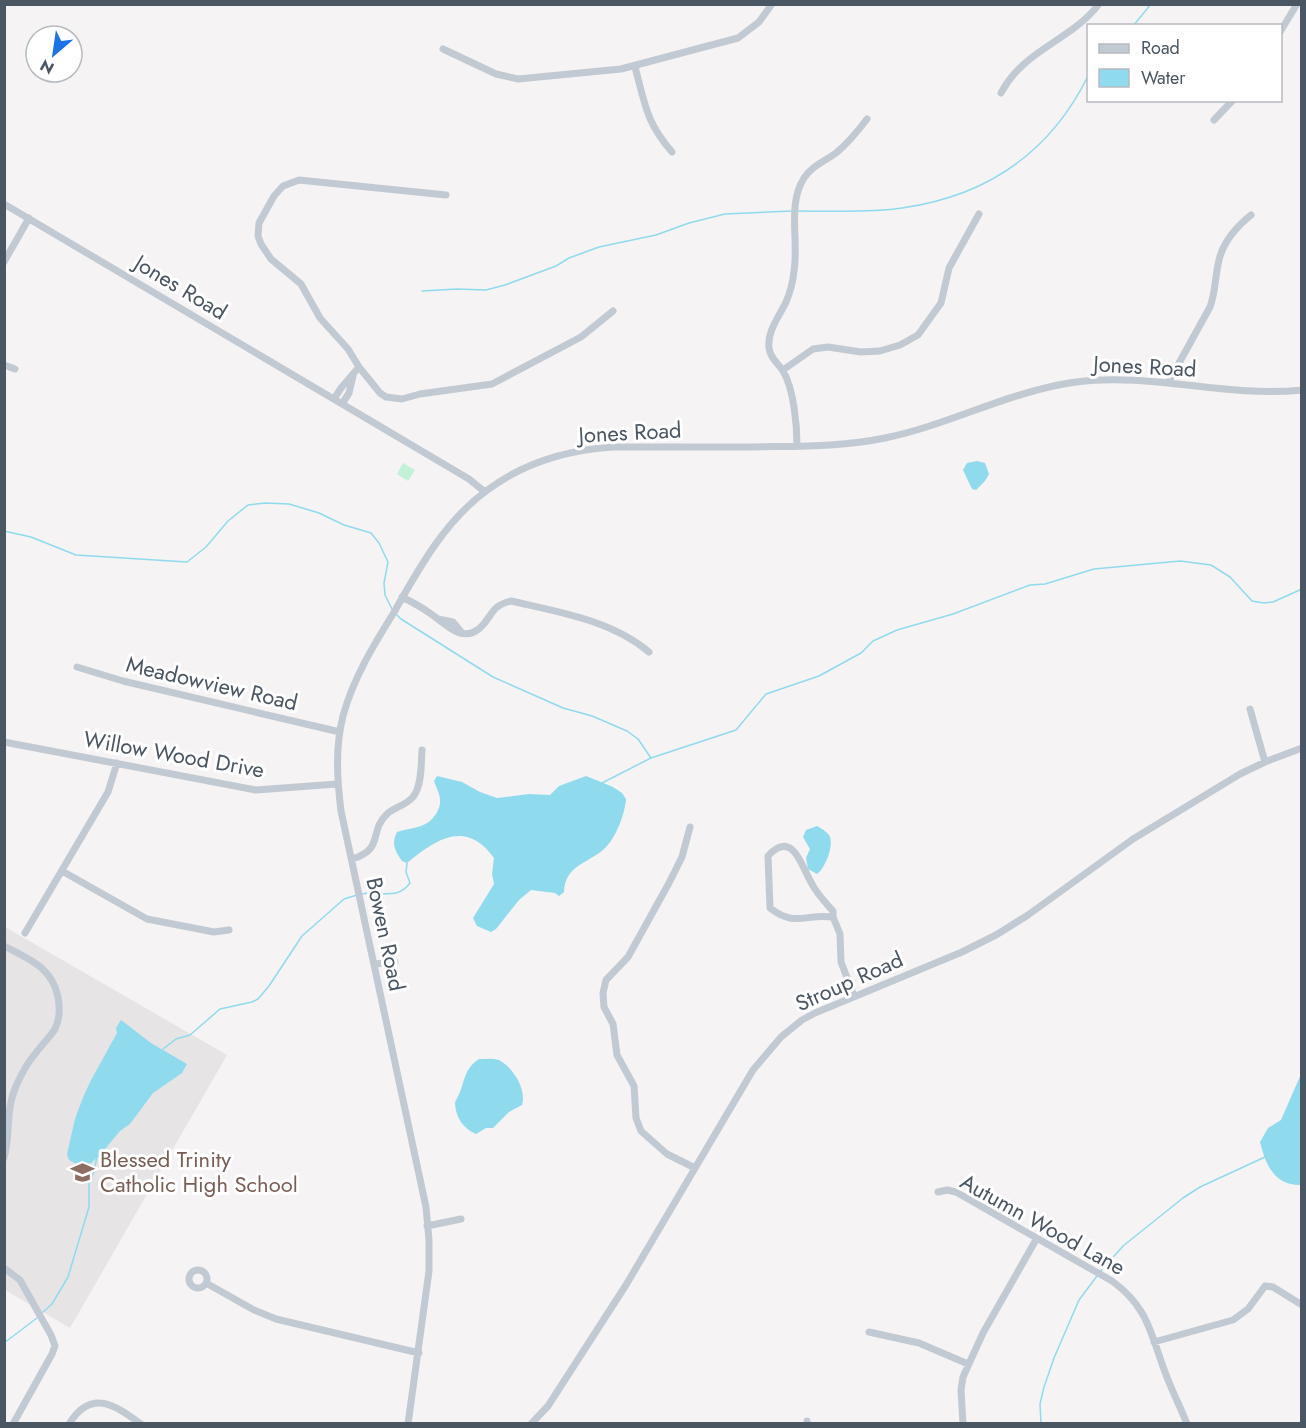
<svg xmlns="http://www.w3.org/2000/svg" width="1306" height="1428" viewBox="0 0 1306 1428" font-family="Jost,sans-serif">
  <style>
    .education { fill: #e6e4e5 }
    .green { fill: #c3f1d5 }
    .water { fill: #90daee }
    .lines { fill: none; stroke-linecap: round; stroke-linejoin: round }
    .stream { stroke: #90daee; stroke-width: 1.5 }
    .minor { stroke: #c1cad2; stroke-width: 7 }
    .labels { text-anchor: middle; stroke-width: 6; stroke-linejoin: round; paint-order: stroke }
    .street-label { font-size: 22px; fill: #4a5661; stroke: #fff }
    .education-label { font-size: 22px; fill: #785e54; stroke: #fff; text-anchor: start }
  </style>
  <rect width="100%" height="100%" fill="#f5f3f3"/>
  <path class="education" d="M5 927 227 1055 70 1328 5 1290Z"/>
  <path class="green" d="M403 463 415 470 408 481 397 474Z"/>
  <path class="water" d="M977 461 985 463 989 474 985 481 976 490 972 489 963 470 967 463Z
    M437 776 462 782 480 792 497 798 529 794 550 795 559 786 586 776 613 787 622 793 626 799C625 813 617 835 607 846 592 863 565 863 564 892L559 896 555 893 531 890 519 900 496 929 491 932 477 926 473 918 494 884 492 874 494 858C466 819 436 839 407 863L402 861C395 851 391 844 397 832 405 829 413 829 421 826 431 823 441 811 440 800 440 794 436 787 434 781Z
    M817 826C821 828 826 831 829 835 835 844 825 869 817 874L808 869 806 858 810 849 803 837 806 830Z
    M121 1020 151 1043 187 1064 182 1073 153 1093 130 1124 120 1131 100 1155 91 1163 78 1165 69 1160 67 1154 75 1119 82 1100 90 1082 117 1033 116 1028Z
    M479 1059C485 1059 493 1058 499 1060 513 1067 527 1090 522 1105L509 1112 493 1128H486L476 1134C463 1129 455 1116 455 1102 466 1085 461 1071 479 1059Z
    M1301 1074V1183L1300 1185C1274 1185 1266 1165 1260 1142L1268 1128 1281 1120Z"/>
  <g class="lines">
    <path class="stream" d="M1133 26 1151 4
      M797 211C829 211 870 213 902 208 986 196 1050 153 1088 76
      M422 291 457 289 486 290 505 285 556 266 569 258 599 247 656 235 689 223 725 214 792 211
      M4 531 31 537 76 555 187 562 206 547 228 521 248 505 265 503 289 504 319 513 344 525 371 533 379 543 388 562 384 583 385 595 392 609
      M395 613 401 619 493 677 563 708 592 716 627 731 638 739 651 758
      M602 783 651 758 736 730 766 694 819 676 861 653 873 641 897 630 953 614 1030 585 1045 584 1094 569 1180 561 1211 565 1230 577 1252 601 1264 603 1273 602 1302 589
      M362 894C380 890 397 901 410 883L406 872 407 863
      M163 1049 176 1039 190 1035 220 1009 252 1002 258 999 269 986 302 936 344 899 357 895
      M1100 1272 1123 1246 1183 1198 1200 1187 1265 1157
      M43 1312 52 1304 68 1277 89 1207V1182L93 1174 97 1157
      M4 1343 37 1318
      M1041 1424 1040 1404 1044 1387 1054 1358 1079 1300 1097 1276"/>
    <path class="minor" d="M1280 32 1297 4
      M443 49 496 74 518 79 621 69 738 38 759 22 772 4
      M635 67C645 104 646 122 672 152
      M1001 93C1024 49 1071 41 1099 4
      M1214 120 1233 100
      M446 195 299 180 283 186 274 196 259 223 258 236 261 244 271 259 301 284 320 318 348 349 359 367 380 393 386 397 402 399 420 394 492 384 581 337 613 311
      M4 204 469 479 485 492
      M4 262 29 218
      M4 365 15 369
      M783 370 813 349 828 347 861 352 880 351 900 345 918 335 941 303 949 268 979 214
      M1168 383 1210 307C1215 294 1215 279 1218 265 1221 244 1235 228 1251 215
      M334 399 341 388 359 367
      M342 404 349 393 353 376
      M797 446C797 426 794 389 783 371 778 363 770 358 769 348 767 331 779 317 786 302 790 293 793 281 794 271 799 240 787 205 804 178 813 165 825 161 836 153 848 143 858 131 867 119
      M402 597C412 602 422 607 431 614 445 623 461 644 480 628 493 616 490 606 511 601 558 612 611 620 649 652
      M438 619 453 622 462 633
      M77 667 123 681 340 732
      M1250 709 1265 762
      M4 742 256 790 337 784
      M690 827 682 857 669 883 628 957 606 980 603 993 604 1007 613 1024 617 1055 634 1086 636 1118 641 1131 667 1154 695 1168
      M352 859C385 849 368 832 387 814 396 806 411 804 416 792 422 780 421 763 422 750
      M62 871 147 919 214 932 229 930
      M833 917C805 913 796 928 770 908L768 856C793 828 802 868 812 884 817 894 825 902 833 911V917L840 934 841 962 854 996
      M25 933 108 792 117 763
      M4 946C29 959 52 967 58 997 60 1009 60 1018 55 1029 49 1038 41 1046 35 1054 27 1063 21 1075 16 1086 5 1111 11 1133 4 1158
      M375 964 395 962
      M938 1192 947 1190 956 1192 1112 1281C1148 1307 1150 1332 1165 1372 1171 1389 1180 1406 1187 1424
      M427 1226 461 1219
      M4 1268 20 1280 51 1335 55 1346 52 1354 13 1424
      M189 1279a9 9 0 1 1 18 0a9 9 0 1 1-18 0Z
      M206 1283 254 1310 276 1319 419 1353
      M869 1332 919 1343 968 1364
      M1154 1342 1233 1320 1248 1309 1265 1286 1273 1287 1302 1305
      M807 1421V1424
      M69 1424C91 1388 115 1405 141 1424
      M408 1424 429 1271V1240L426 1207 341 811C337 779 335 748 343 716 353 679 373 646 393 614 418 570 444 522 486 491 523 463 567 450 613 447 660 447 707 447 754 447 798 446 841 447 885 438 949 425 1010 391 1076 382 1151 372 1226 398 1302 390
      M531 1424 548 1406 626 1285 753 1070 781 1037 802 1020 815 1013 962 952 996 935 1028 915 1133 839 1240 774 1265 762 1302 748
      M963 1424 961 1390 963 1377 983 1333 1037 1238"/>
  </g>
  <defs>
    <symbol id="school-bare" viewBox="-9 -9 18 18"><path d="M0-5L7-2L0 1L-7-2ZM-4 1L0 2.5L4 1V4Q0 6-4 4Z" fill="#8d6e63" stroke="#fff" stroke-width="2.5" paint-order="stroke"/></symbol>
  </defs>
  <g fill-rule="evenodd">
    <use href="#school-bare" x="66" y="1156" width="33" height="33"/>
  </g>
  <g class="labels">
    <g class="street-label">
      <text transform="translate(181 287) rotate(31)" y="8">Jones Road</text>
      <text transform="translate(1145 366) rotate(3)" y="8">Jones Road</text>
      <text transform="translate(630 432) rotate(-3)" y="8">Jones Road</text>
      <text transform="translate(212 683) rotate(13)" y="8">Meadowview Road</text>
      <text transform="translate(174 754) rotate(10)" y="8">Willow Wood Drive</text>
      <text transform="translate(386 934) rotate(78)" y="8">Bowen Road</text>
      <text transform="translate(849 981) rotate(-24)" y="8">Stroup Road</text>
      <text transform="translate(1043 1224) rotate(29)" y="8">Autumn Wood Lane</text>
    </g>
    <g class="education-label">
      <text x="100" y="1167">Blessed Trinity<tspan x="100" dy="25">Catholic High School</tspan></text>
    </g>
  </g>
  <rect width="1306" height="1428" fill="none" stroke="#4a5661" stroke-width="12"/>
  <rect x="1087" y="24" width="195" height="78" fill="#ffffff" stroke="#b7bbc0" stroke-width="1.5"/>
  <rect x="1099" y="44" width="30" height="9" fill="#c1cad2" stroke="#b7bbc0" stroke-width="1.5"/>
  <text x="1141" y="54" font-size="18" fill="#4a5661">Road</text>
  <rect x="1099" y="69" width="30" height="18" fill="#90daee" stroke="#b7bbc0" stroke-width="1.5"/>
  <text x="1141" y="84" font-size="18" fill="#4a5661">Water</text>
  <g transform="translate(54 54) rotate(209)"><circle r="28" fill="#ffffff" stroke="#b7bbc0" stroke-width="1.5"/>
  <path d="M0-4.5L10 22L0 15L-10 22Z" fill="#1a73e8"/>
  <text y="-9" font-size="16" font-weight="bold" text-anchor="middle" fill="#4a5661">N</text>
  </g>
</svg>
